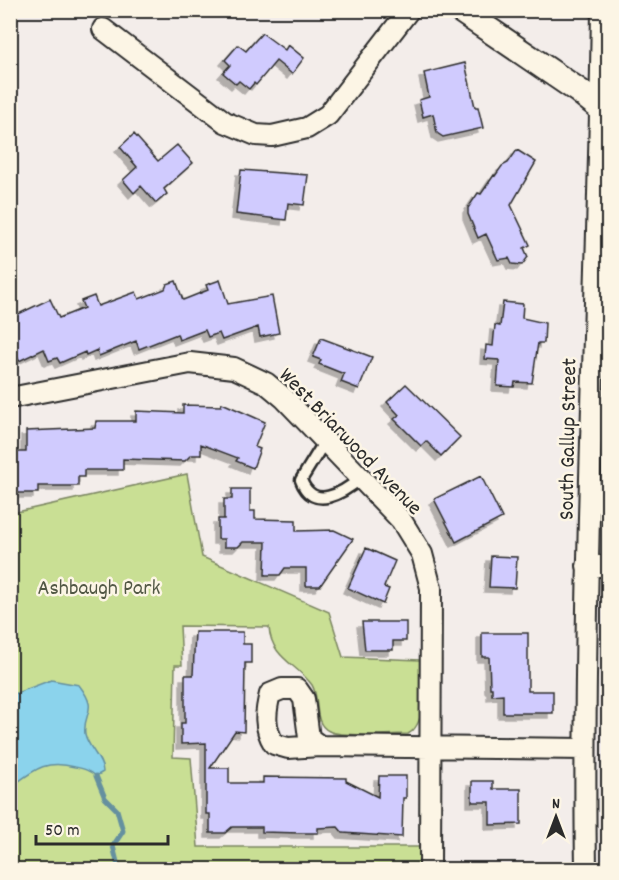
<svg xmlns="http://www.w3.org/2000/svg" width="619" height="880" viewBox="0 0 619 880" font-family="Dekko,sans-serif">
  <style>
    .green { fill: #c9df94; stroke: #7a8560; stroke-width: 1.5 }
    .water { fill: #8bd3ec; stroke: #65909f; stroke-width: 1.5 }
    .lines { fill: none; stroke-linecap: round; stroke-linejoin: round }
    .stream { stroke: #65909f; stroke-width: 5 }
    .building { fill: #d0cbfe; stroke: #2b2b2b; stroke-width: 1.5; filter: url(#shadow) }
    .service-casing { stroke: #2b2b2b; stroke-width: 15 }
    .minor-casing { stroke: #2b2b2b; stroke-width: 24 }
    .tertiary-casing { stroke: #2b2b2b; stroke-width: 28 }
    .service { stroke: #fcf5e5; stroke-width: 10 }
    .minor { stroke: #fcf5e5; stroke-width: 20 }
    .tertiary { stroke: #fcf5e5; stroke-width: 24 }
    .labels { text-anchor: middle; stroke-width: 5; stroke-linejoin: round; paint-order: stroke }
    .street-label { font-size: 22px; fill: #2b2b2b; stroke: #fcf5e5 }
    .park-label { font-size: 22px; fill: #525845; stroke: #fcf5e5 }
  </style>
  <defs>
    <filter id="shadow"><feDropShadow dx="-5" dy="5" stdDeviation="0" flood-color="#0004"/></filter>
  </defs>
  <rect width="100%" height="100%" fill="#f3edea"/>
  <filter id="ink" filterUnits="userSpaceOnUse"><feTurbulence type="fractalNoise" baseFrequency=".0167" numOctaves="2"/><feDisplacementMap in="SourceGraphic" scale="12" xChannelSelector="R" yChannelSelector="G"/><feConvolveMatrix kernelMatrix="1 2 1 2 8 2 1 2 1" color-interpolation-filters="sRGB"/></filter>
  <g filter="url(#ink)">
    <path class="green" d="M187 474 202 557 329 612 343 657 420 660C420 681 429 723 408 734 392 734 340 738 329 731 312 723 321 700 312 685 297 664 271 658 269 627L180 626 182 665H175L173 757 191 758 198 847H420V869H11L10 517 17 512Z"/>
    <path class="water" d="M51 680 79 685C100 712 82 712 85 734 88 748 103 759 103 772L96 776C89 770 84 769 75 767 45 759 34 770 11 787V695Z"/>
    <g class="lines">
      <path class="stream" d="M96 776 105 798 117 810 123 831 113 846 119 870"/>
    </g>
    <path class="building" d="M262 33 285 50 288 45 304 58 292 74 276 61 256 85 254 83 249 89 239 81 236 84 223 73 230 65 225 60 238 45 246 51Z
      M465 63 475 107H478L483 128 443 137 437 133 433 114 423 117 419 100 429 97 424 73Z
      M134 134 158 161 177 145 193 163 164 189 167 194 156 203 141 186 134 193 123 180 137 167 120 147Z
      M517 150 536 162 511 205 530 245 524 248 528 257 522 265 512 264 509 258 498 260 486 234 478 238 468 214V208L478 193 481 194 494 175 495 176 502 166 508 163Z
      M241 170 308 175 304 205 288 203 286 220 236 214Z
      M220 280 228 304 272 296 279 333 260 337 258 327 222 340 219 333 208 337 205 330 179 340 177 334 139 349 136 341 99 356 97 350 86 355 85 352 60 363 57 358 49 361 44 349 19 361 14 349 10 351V318L50 299 59 318 84 308 81 301 94 296 98 306 136 292 139 299 165 289 167 284 176 281 183 300 208 290 206 285Z
      M503 302 523 304 522 318 545 323 544 343H538L532 383 515 382 514 387 497 386 499 360 485 359 486 345 493 346 495 325 500 326Z
      M321 338 372 357 359 389 341 382 344 374 319 364 321 360 313 357Z
      M406 384 460 437 441 456 426 441 421 446 394 419 399 415 387 402Z
      M222 403 265 422 255 447 260 449 253 468 236 461 238 458 201 444V455H191L185 461 123 459V470H84V477H78V486H38V493H15V452H26V431L95 428 96 421H136V411L183 413V405L221 406Z
      M481 476 502 518 456 542 434 499Z
      M232 489H250V511H255V519L296 520V531L334 530 353 539 320 586H306V568H285L280 575H265L266 542H243L238 547H224V539H218V519H224V499H232Z
      M366 548 395 561 384 587 389 589 383 604 348 588Z
      M491 556 517 557 515 588 489 587Z
      M362 622H406V641H393V650H365Z
      M195 632H243V644H251V663H245L244 732 235 731 210 768H229V783H263V777L346 778V781L378 797 379 776H406V798H403L402 837 343 833 338 827 318 828V833H300L262 832V827H232L225 833H210V814H206V743L181 744V723H185V675H193Z
      M482 633H528V691H553V713H503V694L492 695V688H490L489 657H482Z
      M472 781H493V789H521V824L490 825V802H472Z"/>
    <g class="lines">
      <defs>
        <path id="service" d="M325 441 301 480C313 512 343 493 361 478"/>
        <path id="minor" d="M103 29 225 122 256 135 272 136 307 128 328 115 409 10
          M10 398 190 363 234 368 266 383 284 398 401 520 422 554 431 588 430 870
          M587 566H608
          M320 746 288 748 274 744C264 728 265 713 270 694L282 689H297L304 699 309 738 320 746 585 749
          M586 870C582 583 598 297 602 10"/>
        <path id="tertiary" d="M460 10 579 91 608 114"/>
      </defs>
      <use href="#service" class="service-casing"/>
      <use href="#minor" class="minor-casing"/>
      <use href="#tertiary" class="tertiary-casing"/>
      <use href="#service" class="service"/>
      <use href="#minor" class="minor"/>
      <use href="#tertiary" class="tertiary"/>
    </g>
  </g>
  <g class="labels">
    <g class="street-label">
      <text transform="translate(566 439) rotate(-89)" y="8">South Gallup Street</text>
      <text transform="translate(352 440) rotate(46)" y="8">West Briarwood Avenue</text>
    </g>
    <g class="park-label">
      <text x="99" y="594">Ashbaugh Park</text>
    </g>
  </g>
  <rect width="619" height="880" fill="none" stroke="#fcf5e5" stroke-width="36"/>
  <rect x="18" y="18" width="583" height="844" fill="none" stroke="#2b2b2b" stroke-width="2" filter="url(#ink)"/>
  <g transform="translate(556 817)" stroke="#fcf5e5" stroke-width="4.5" paint-order="stroke">
  <path d="M0-4.5L10 22L0 15L-10 22Z" fill="#2b2b2b"/>
  <text y="-9" font-size="16" font-weight="bold" text-anchor="middle" fill="#2b2b2b">N</text>
  </g>
  <path d="M36 835v9h132v-9" fill="none" stroke="#2b2b2b" stroke-width="3"/>
  <text x="45" y="835" font-size="18" fill="#2b2b2b" stroke="#fcf5e5" stroke-width="4.5" paint-order="stroke">50 m</text>
</svg>
